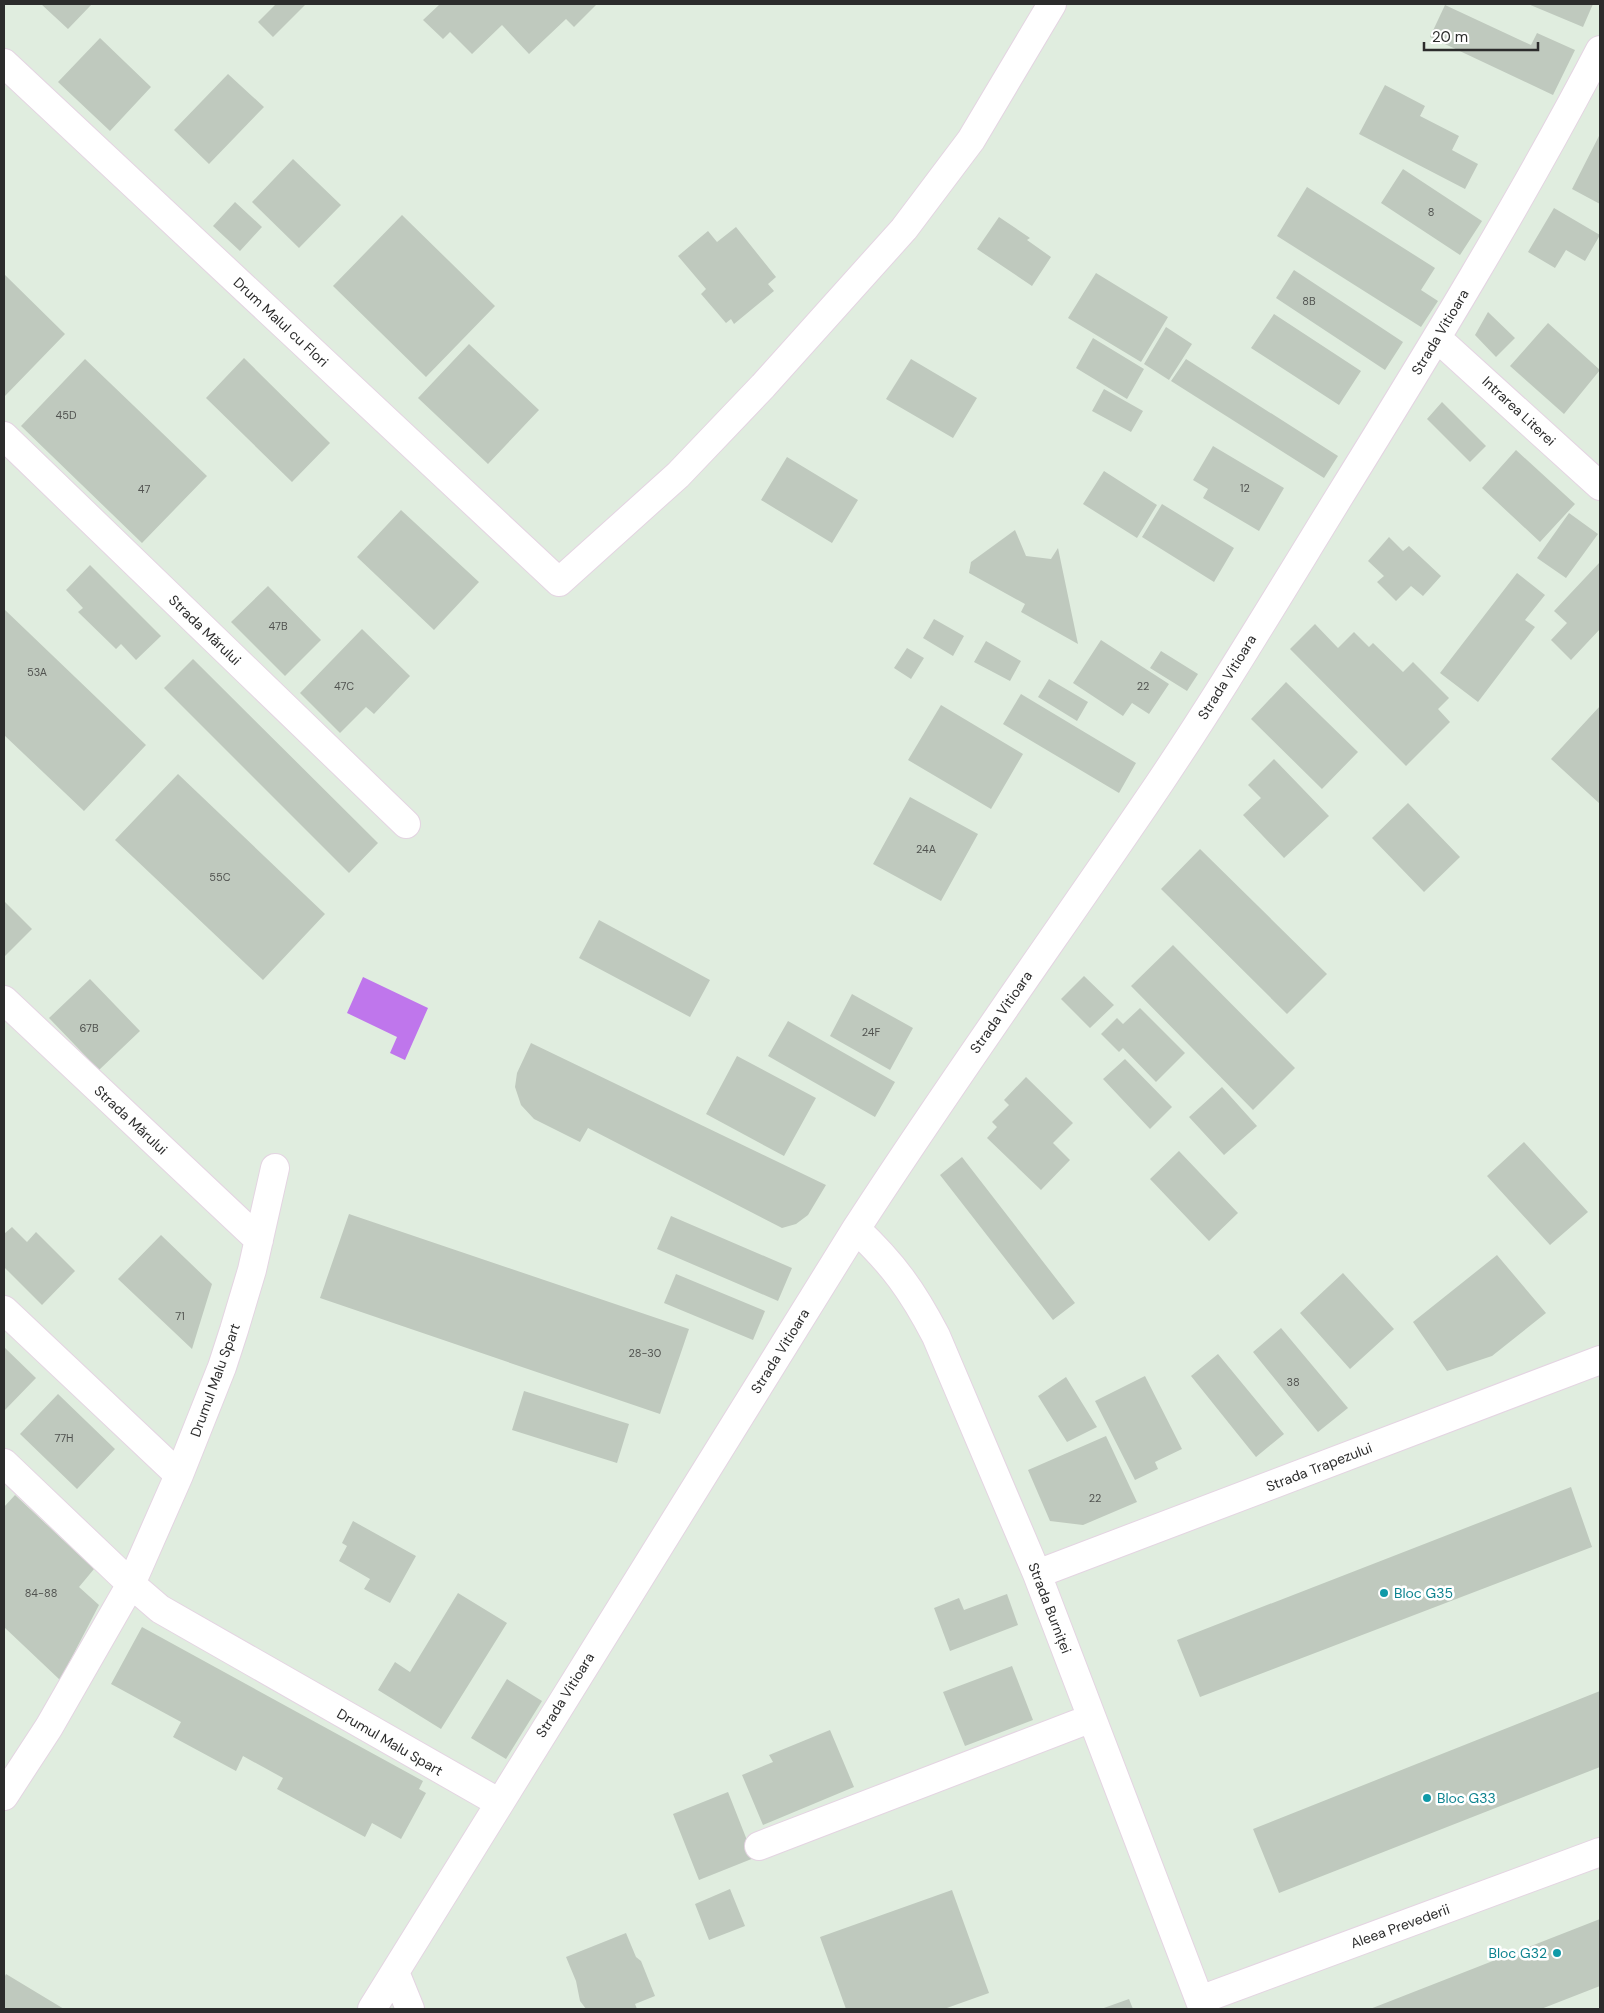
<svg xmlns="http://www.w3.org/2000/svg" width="1604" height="2013" viewBox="0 0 1604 2013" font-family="'DM Sans',sans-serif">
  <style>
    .water { fill: #bf76ec }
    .building { fill: #bfc9be }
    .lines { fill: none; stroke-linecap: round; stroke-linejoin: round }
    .minor-casing { stroke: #e4d4e2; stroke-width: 30 }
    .minor { stroke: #fff; stroke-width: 28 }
    .culture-dot { fill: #0f9aa8; stroke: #fff; stroke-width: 2 }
    .labels { text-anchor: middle; stroke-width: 5; stroke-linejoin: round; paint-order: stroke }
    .number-label { font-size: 11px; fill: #515350 }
    .street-label { font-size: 14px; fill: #2c2c2c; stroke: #fff }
    .culture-label { font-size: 14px; fill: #0d838f; stroke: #fff; text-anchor: start }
  </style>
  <rect width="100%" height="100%" fill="#e0eddf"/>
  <path class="water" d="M363 977 428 1008 405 1060 390 1053 397 1037 347 1013Z"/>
  <path class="building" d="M41 4H92L68 29Z
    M276 4H306L273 37 258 22Z
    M440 4H597L574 27 566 19 529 54 502 25 472 54 450 32 443 39 423 20Z
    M1528 4H1593L1583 27Z
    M1445 5 1531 45 1537 33 1575 50 1553 95 1430 37Z
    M100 38 151 87 110 131 58 82Z
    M228 74 264 107 209 164 174 130Z
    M1385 85 1425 106 1420 116 1459 136 1452 150 1478 164 1465 189 1359 134Z
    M1600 134V204L1572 189Z
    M293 159 341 205 299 248 252 202Z
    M1403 169 1482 221 1460 255 1381 203Z
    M1307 187 1435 268 1421 290 1438 301 1421 327 1277 236Z
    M235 202 262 227 240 251 213 226Z
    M1554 208 1600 235 1585 261 1566 250 1555 268 1528 252Z
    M402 215 495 306 426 377 333 286Z
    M999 217 1030 238 1027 240 1051 257 1032 286 977 249Z
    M736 227 776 277 768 284 774 291 734 324 731 319 726 323 701 294 706 289 678 256 708 231 717 242Z
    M1294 270 1403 342 1385 370 1276 298Z
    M1096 273 1168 317 1141 362 1068 318Z
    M4 274 65 334 4 397Z
    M1488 312 1515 338 1496 357 1475 335Z
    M1274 314 1361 371 1339 405 1251 348Z
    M1548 323 1600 370 1564 414 1510 366Z
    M1166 327 1192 344 1169 380 1144 364Z
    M1093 338 1144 369 1127 399 1076 368Z
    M469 344 539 410 488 464 418 398Z
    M244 358 330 443 292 482 206 398Z
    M85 359 207 476 142 543 21 426Z
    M911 359 977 398 953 438 886 399Z
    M1186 359 1338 456 1324 478 1171 381Z
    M1104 389 1143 411 1131 432 1092 411Z
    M1442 402 1486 446 1470 462 1427 419Z
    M1213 446 1284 488 1259 531 1203 498 1208 489 1193 480Z
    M1516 450 1575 504 1540 542 1482 488Z
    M787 457 858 500 832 543 761 500Z
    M1104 471 1157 505 1137 538 1083 504Z
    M1162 504 1234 548 1214 582 1142 537Z
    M401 510 479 582 434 630 357 557Z
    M1569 513 1598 534 1566 578 1537 558Z
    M1015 530 1026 556 1051 559 1058 548 1078 644 1021 612 1025 604 969 573 971 562Z
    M1389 537 1403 551 1409 546 1441 576 1423 596 1411 586 1396 601 1377 582 1384 576 1368 561Z
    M1600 562V629L1571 660 1551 640 1567 623 1554 611Z
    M90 565 161 636 136 660 121 644 116 649 78 612 83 608 66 590Z
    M1517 573 1545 595 1525 620 1535 627 1478 702 1440 673Z
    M268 586 321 640 285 676 231 622Z
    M4 609 146 745 84 811 4 735Z
    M934 619 964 636 953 656 923 638Z
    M1315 624 1338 648 1354 632 1369 647 1373 643 1403 672 1413 662 1449 698 1438 709 1450 722 1406 766 1290 649Z
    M362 629 410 676 374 714 366 707 340 733 300 693Z
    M1101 640 1169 684 1149 714 1132 703 1123 716 1073 683Z
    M986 641 1021 661 1010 681 974 662Z
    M907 648 924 658 911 679 894 668Z
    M1161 651 1198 674 1187 691 1150 668Z
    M193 659 378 843 349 873 164 688Z
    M1049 679 1088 702 1077 721 1038 697Z
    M1286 682 1358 752 1322 789 1251 719Z
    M1021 694 1136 763 1119 793 1003 724Z
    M941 705 1023 754 991 809 908 760Z
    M1600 706V804L1551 759Z
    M1274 759 1329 816 1284 858 1243 815 1261 798 1248 785Z
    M178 774 325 914 263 980 115 840Z
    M910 797 978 834 941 901 873 864Z
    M1408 803 1460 857 1424 892 1372 838Z
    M1200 849 1327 974 1287 1014 1161 889Z
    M4 901 32 929 4 957Z
    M599 920 710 980 690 1017 579 958Z
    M1173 945 1295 1068 1253 1110 1131 986Z
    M1084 976 1114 1005 1090 1028 1061 999Z
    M90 979 140 1031 99 1070 49 1018Z
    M852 994 913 1028 890 1070 830 1036Z
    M1140 1008 1185 1053 1156 1082 1123 1048 1119 1052 1101 1034 1117 1018 1123 1024Z
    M788 1021 895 1082 875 1117 768 1056Z
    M531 1043 826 1185 808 1215 796 1224 782 1228 588 1128 580 1142 534 1119 521 1105 515 1087 517 1073Z
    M737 1056 816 1098 784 1156 706 1114Z
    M1125 1059 1172 1107 1150 1129 1103 1079Z
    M1026 1077 1073 1123 1053 1143 1070 1160 1041 1190 987 1138 997 1127 992 1122 1009 1105 1004 1100Z
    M1222 1087 1257 1126 1224 1155 1189 1117Z
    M1524 1142 1588 1212 1550 1245 1487 1176Z
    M1179 1151 1238 1213 1209 1241 1150 1179Z
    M962 1157 1075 1303 1053 1320 940 1175Z
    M349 1214 689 1329 660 1414 320 1298Z
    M671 1216 792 1268 778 1301 657 1249Z
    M12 1227 27 1242 36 1232 75 1271 42 1305 4 1267V1234Z
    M161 1235 212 1284 192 1349 118 1279Z
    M1497 1255 1546 1313 1492 1356 1447 1371 1413 1322Z
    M1343 1273 1394 1329 1350 1369 1300 1313Z
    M676 1274 765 1311 753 1340 664 1303Z
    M1281 1328 1348 1408 1318 1432 1253 1352Z
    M4 1347 36 1378 4 1411Z
    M1218 1354 1284 1434 1256 1457 1191 1376Z
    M1145 1376 1182 1449 1155 1462 1158 1469 1135 1480 1095 1401Z
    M1066 1377 1097 1427 1067 1442 1038 1396Z
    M524 1391 629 1424 617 1463 512 1430Z
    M58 1394 115 1449 77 1489 20 1434Z
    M1106 1436 1137 1502 1083 1525 1050 1521 1028 1470Z
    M1571 1487 1592 1547 1200 1697 1177 1640Z
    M15 1495 94 1569 79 1587 99 1605 60 1680 4 1627V1507Z
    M353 1521 416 1556 390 1603 364 1589 370 1579 339 1561 347 1546 342 1543Z
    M458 1593 507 1623 441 1729 378 1690 395 1662 410 1672Z
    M1007 1594 1018 1625 950 1651 934 1608 959 1598 964 1610Z
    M142 1627 423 1781 419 1789 426 1793 401 1839 372 1823 365 1837 277 1789 283 1778 243 1756 236 1771 173 1737 181 1722 111 1684Z
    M1012 1666 1033 1720 965 1746 943 1692Z
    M507 1679 542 1701 506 1759 471 1738Z
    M1600 1691V1767L1279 1893 1253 1829Z
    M830 1730 854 1787 763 1825 742 1775 773 1762 769 1755Z
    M728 1792 754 1858 699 1880 673 1814Z
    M730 1889 745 1926 709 1940 695 1904Z
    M952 1890 989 1993 944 2009H846L820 1937Z
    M1600 1919V1986L1541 2009H1370Z
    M626 1933 636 1957 641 1961 655 1996 635 2004 637 2009H586L580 2001 576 1981 566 1957Z
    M6 1974 64 2009H4V1978Z
    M1129 1999 1133 2009H1101Z"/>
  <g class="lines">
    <defs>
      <path id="minor" d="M4 63 559 582 678 475 763 386 904 229 971 140 1052 4
        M1437 338 1600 486
        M4 436 406 824
        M4 1000 259 1240
        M856 1229C893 1264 912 1290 936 1336L1037 1574 1203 2009
        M4 1310 179 1475
        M4 1463 131 1584 160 1609 498 1802
        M1037 1574 1600 1360
        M4 1796 49 1727 131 1584 179 1475 222 1367 234 1330 252 1270 275 1168
        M759 1846 1092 1718
        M395 1972 410 2009
        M1200 2000 1600 1852
        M372 2009 856 1229C949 1085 1048 947 1144 806 1213 705 1275 601 1339 497 1430 350 1520 203 1600 50"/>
    </defs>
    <use href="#minor" class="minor-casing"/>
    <use href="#minor" class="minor"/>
  </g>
  <g class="culture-dot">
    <circle cx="1384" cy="1593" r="5"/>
    <circle cx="1427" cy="1798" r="5"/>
    <circle cx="1557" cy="1953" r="5"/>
  </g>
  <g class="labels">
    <g class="number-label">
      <text x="1431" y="216">8</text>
      <text x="1309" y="305">8B</text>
      <text x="66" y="419">45D</text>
      <text x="1245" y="492">12</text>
      <text x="144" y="493">47</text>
      <text x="278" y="630">47B</text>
      <text x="37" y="676">53A</text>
      <text x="344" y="690">47C</text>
      <text x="1143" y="690">22</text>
      <text x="926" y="853">24A</text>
      <text x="220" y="881">55C</text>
      <text x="89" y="1032">67B</text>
      <text x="871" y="1036">24F</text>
      <text x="180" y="1320">71</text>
      <text x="645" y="1357">28-30</text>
      <text x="1293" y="1386">38</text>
      <text x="64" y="1442">77H</text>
      <text x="1095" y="1502">22</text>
      <text x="41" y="1597">84-88</text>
    </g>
    <g class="street-label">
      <text transform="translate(281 322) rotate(43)" y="5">Drum Malul cu Flori</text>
      <text transform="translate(1440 332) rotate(-59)" y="5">Strada Vitioara</text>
      <text transform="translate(1519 411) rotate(43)" y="5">Intrarea Literei</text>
      <text transform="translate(205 630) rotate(44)" y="5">Strada Mărului</text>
      <text transform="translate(1227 677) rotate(-58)" y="5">Strada Vitioara</text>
      <text transform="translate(1001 1012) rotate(-55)" y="5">Strada Vitioara</text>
      <text transform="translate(131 1120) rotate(43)" y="5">Strada Mărului</text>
      <text transform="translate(780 1351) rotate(-58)" y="5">Strada Vitioara</text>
      <text transform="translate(215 1380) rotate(-70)" y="5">Drumul Malu Spart</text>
      <text transform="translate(1319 1467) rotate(-21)" y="5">Strada Trapezului</text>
      <text transform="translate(1050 1608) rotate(69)" y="5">Strada Burniței</text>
      <text transform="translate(565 1695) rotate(-58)" y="5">Strada Vitioara</text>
      <text transform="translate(390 1742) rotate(30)" y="5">Drumul Malu Spart</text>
      <text transform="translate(1400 1926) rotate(-20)" y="5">Aleea Prevederii</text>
    </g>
    <g class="culture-label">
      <text x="1394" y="1598">Bloc G35</text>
      <text x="1437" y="1803">Bloc G33</text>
      <text x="1547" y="1958" text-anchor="end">Bloc G32</text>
    </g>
  </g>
  <rect width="1604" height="2013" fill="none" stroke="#2c2c2c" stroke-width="10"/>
  <path d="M1424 42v8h114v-8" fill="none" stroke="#2c2c2c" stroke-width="2.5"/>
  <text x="1432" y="42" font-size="15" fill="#2c2c2c" stroke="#ffffff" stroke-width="4" paint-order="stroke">20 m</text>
</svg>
